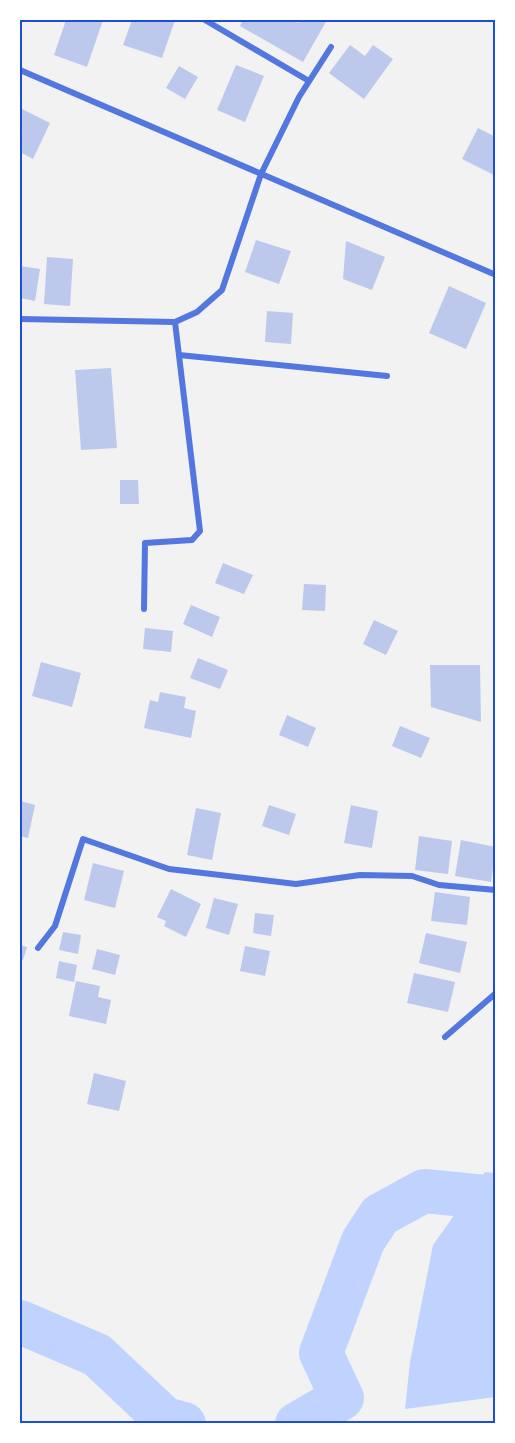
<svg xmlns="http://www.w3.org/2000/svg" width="515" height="1443" viewBox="0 0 515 1443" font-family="Poppins,sans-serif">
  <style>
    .water { fill: #bfd3fe }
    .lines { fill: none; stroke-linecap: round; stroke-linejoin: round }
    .river { stroke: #bfd3fe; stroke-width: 44 }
    .building { fill: #bdc9ec }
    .minor { stroke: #5277de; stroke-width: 6 }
    .neatline { fill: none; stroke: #1d4ed8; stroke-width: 2 }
  </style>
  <rect width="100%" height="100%" fill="#f2f2f2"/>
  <path class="water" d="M485 1172 496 1173 495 1397 405 1409 410 1362 433 1245Z"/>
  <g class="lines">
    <path class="river" d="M20 1322 97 1355 165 1419 184 1424
      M297 1424 342 1398 321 1353 363 1241 380 1215 424 1191 496 1198"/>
  </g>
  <path class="building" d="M66 20H103L87 67 54 55Z
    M132 20H175L162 58 123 45Z
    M243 20H292L298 23 300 20H327L303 62 240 26Z
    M350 45 365 56 373 45 393 59 364 99 329 73Z
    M236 65 264 76 245 122 217 110Z
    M179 66 198 77 185 99 166 88Z
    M20 108 50 123 33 159 20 152Z
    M478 128 496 137V176L462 159Z
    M256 240 291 251 279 284 245 272Z
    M346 241 385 257 372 290 343 279Z
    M47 257 73 259 70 306 44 304Z
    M20 266 40 269 35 301 20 298Z
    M449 286 486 303 466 349 429 333Z
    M267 311 293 313 291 344 265 342Z
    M111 368 117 448 81 450 75 370Z
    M120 480H138L139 504H120Z
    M223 563 253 575 244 594 215 583Z
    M304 584 326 585 325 611 302 610Z
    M191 605 220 617 212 637 183 624Z
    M374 620 398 631 386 655 363 644Z
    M145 628 173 631 171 652 143 649Z
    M198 658 228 670 220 689 190 678Z
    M41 662 81 673 72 707 32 696Z
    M430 665H480L481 722 431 707Z
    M160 692 186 697 184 708 196 711 191 738 144 728 150 700 158 702Z
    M287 715 316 728 308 747 279 735Z
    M400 726 430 738 421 758 392 746Z
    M20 801 35 805 28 838 20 836Z
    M269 805 296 814 289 835 262 826Z
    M351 805 378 811 372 848 344 843Z
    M196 808 221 813 212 860 187 855Z
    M419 836 452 841 448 874 415 870Z
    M461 840 496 847 491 882 455 876Z
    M93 863 124 871 115 908 84 900Z
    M171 889 201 904 186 937 164 926 166 921 157 917Z
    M435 892 470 897 467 925 431 921Z
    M214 898 238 904 229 935 206 928Z
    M255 913 274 915 271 936 253 933Z
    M63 932 81 935 78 954 59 950Z
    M426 933 467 942 460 973 419 963Z
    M20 945 27 947 23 960 20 959Z
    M245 946 270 951 265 976 240 971Z
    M97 949 120 955 115 975 92 969Z
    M59 961 77 965 74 982 56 978Z
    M414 973 455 982 448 1012 407 1003Z
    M76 981 100 986 98 997 111 1000 106 1024 69 1016Z
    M94 1073 126 1081 119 1111 87 1104Z"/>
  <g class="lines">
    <path class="minor" d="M205 20 309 81
      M20 70 496 275
      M20 319 175 322 197 312 222 290 261 174 299 97 331 47
      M179 355 387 376
      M144 609 145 543 192 540 200 531 175 322
      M38 948 55 926 83 839 169 869 296 884 360 875 412 876 439 885 496 890
      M445 1037 496 993"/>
  </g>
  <rect width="515" height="1443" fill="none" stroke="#ffffff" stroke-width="42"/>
  <rect x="21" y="21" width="473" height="1401" class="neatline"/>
</svg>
